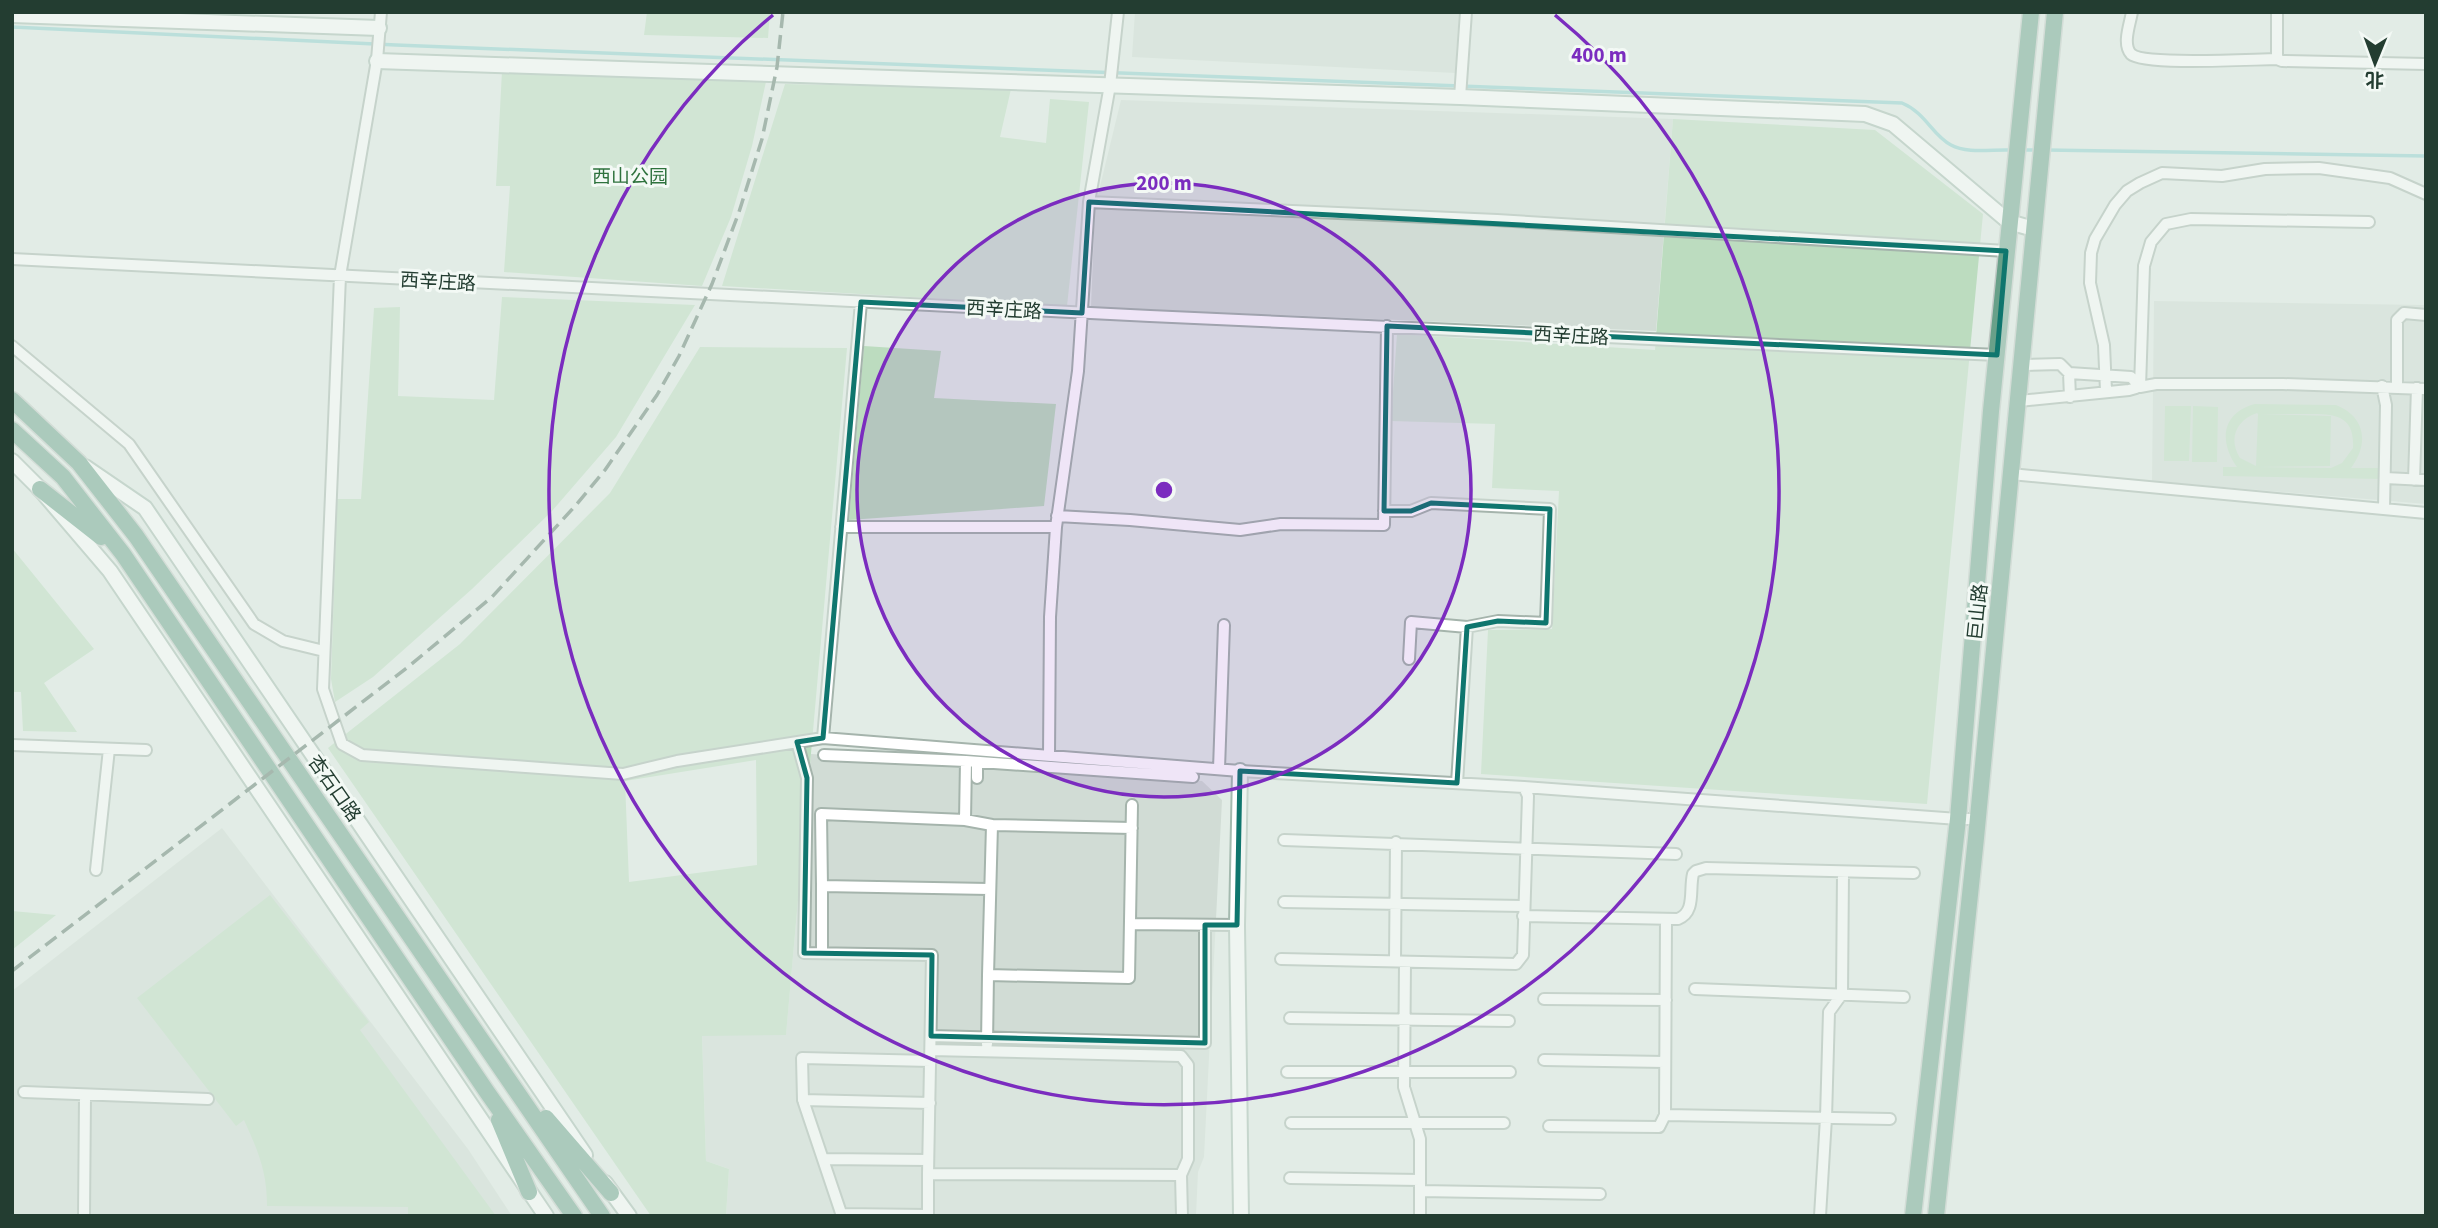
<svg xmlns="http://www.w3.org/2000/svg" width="2438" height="1228" viewBox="0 0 2438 1228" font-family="'Source Sans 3','Noto Sans SC',sans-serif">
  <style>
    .built { fill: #d1dcd5 }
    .green { fill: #bcdcbf; fill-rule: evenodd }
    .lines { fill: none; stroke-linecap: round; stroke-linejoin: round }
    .stream { stroke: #8ccfcf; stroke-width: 3.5 }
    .street-casing { stroke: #a5b4ac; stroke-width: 14 }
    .secondary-casing { stroke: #a4baaf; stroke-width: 18 }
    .primary-casing { stroke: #c1c9c5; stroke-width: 19 }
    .street { stroke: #fff; stroke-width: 10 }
    .secondary { stroke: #fff; stroke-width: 14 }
    .primary { stroke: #68a089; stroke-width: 16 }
    .rail { stroke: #5d786c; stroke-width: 3.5; stroke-dasharray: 14 7; stroke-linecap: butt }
    .marked { fill: none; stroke: #0f766e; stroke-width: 5; stroke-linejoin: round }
    .ring { fill: none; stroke: #7b2cbf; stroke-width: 3.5 }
    .labels { text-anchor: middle; stroke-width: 6; stroke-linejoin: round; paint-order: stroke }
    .park-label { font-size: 19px; fill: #2e723d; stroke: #f3f9f5 }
    .street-label { font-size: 19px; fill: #233d31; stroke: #f3f9f5 }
    .centre { fill: #7b2cbf; stroke: #f3f9f5; stroke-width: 3.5 }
    .ring-label { font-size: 21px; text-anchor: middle; font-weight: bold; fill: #7b2cbf; stroke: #f3f9f5; stroke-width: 6; stroke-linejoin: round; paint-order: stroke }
  </style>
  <rect width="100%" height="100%" fill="#e2ece6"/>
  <path class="built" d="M1135 12H1459L1455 73 1132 57Z
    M1121 100 1673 119 1656 331 1091 307 1095 207Z
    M2154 301 2426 305V504L2152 481Z
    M811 754 1202 781 1222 800 1204 1157 1198 1172 1196 1216H726L729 1169 706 1161 702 1035 786 1034Z
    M222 828 468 1149 512 1216H12V991Z"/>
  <path class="green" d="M647 12H770L768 38 644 35Z
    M502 71 767 77 752 146 731 217 702 286 504 272 510 186H496Z
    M785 84 1011 89 1000 137 1046 143 1050 99 1089 102 1067 306 722 286Z
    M1673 119 1875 130 1983 214 1927 804 1481 774 1488 630 1552 629 1559 491 1492 488 1495 424 1391 421 1397 334 1655 350Z
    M502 297 695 305 616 437 552 511 472 589 373 677 335 702 331 679 337 499H361L374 308 400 307 398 396 494 400Z
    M864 346 941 351 934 398 1056 404 1044 506 849 520Z
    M700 347 847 348 786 1035 702 1036 706 1161 729 1169 726 1216H651L328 748 460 644 610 493ZM756 760 757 865 629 882 625 781Z
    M2255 404 2336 405C2366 417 2369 444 2351 468H2382V479L2223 476V467H2237C2219 442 2221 413 2255 404ZM2257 413 2258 414 2256 466 2240 458C2228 439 2236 420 2257 413ZM2260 414C2275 414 2290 414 2304 414 2332 414 2355 413 2353 448L2342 463 2331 468 2259 467 2330 466 2331 416Z
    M2165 406H2191L2189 461H2164Z
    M2193 406 2218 407 2217 462H2192Z
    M12 548 94 649 44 683 77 732 23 731 21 692H12Z
    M270 895 369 1022 360 1030 496 1216H408V1207L267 1206C267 1171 258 1151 244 1120L236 1126 137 998Z
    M12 911 56 915 12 950Z"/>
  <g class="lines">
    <path class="stream" d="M12 27 396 45 1902 103C1926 113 1932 135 1951 145 1967 154 1993 149 2011 150
      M2022 150H2039
      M2046 150 2426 156"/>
    <defs>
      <path id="street" d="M381 12 377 60 340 276 323 689 342 744 362 755 623 774 677 761 823 738 1240 771 1524 787 1958 819H1978
        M2132 12C2130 24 2122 44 2131 54 2144 66 2255 59 2277 59L2282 61 2426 64
        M2277 59V12
        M1460 97 1466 12
        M1089 202 1497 220 2006 251
        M12 259 1150 316 1997 355
        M12 346 129 444 254 624 283 641 324 651
        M2023 365 2060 364 2069 373 2070 397
        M2069 373 2131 377 2140 387
        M2382 386 2386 405 2384 509
        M2397 386V320L2404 313 2426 315
        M2140 387 2144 266 2151 242 2166 224 2191 219 2369 222
        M2106 391 2104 345 2090 283 2091 253 2095 239 2115 205 2127 191 2140 183 2162 173 2222 176 2265 169 2319 168 2390 178 2426 194
        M2019 401 2129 390 2136 388 2139 385 2140 387 2156 384H2283L2426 389
        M2011 474 2426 513
        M2385 478 2426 480
        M2414 480 2417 388
        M1384 511H1411L1431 503 1550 509 1546 623 1498 621 1467 627 1411 622 1409 659
        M1057 516 1130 520 1240 530 1281 524 1384 525 1387 326
        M841 527H1056
        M823 738 861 302
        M797 742 807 778 804 953 932 955 928 1174 1181 1175
        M12 745 146 750
        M824 755 966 761 965 820
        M1049 756 1050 617 1056 527 1078 371 1089 202 1110 85 1118 12
        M966 761 1193 777
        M977 762V778
        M1219 769 1224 625
        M1457 783 1467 627
        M1284 840 1676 854
        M96 870 109 749
        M822 886 821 814 965 820 992 825
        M1284 902 1523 906
        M1523 916 1678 919C1696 912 1689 890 1693 874L1696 871 1706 868 1914 873
        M1130 924 1237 925
        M822 953V886L989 889
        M1281 959 1516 964 1523 955 1528 796 1524 787
        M1395 961 1396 842
        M1405 962 1404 1087 1420 1139V1216
        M988 975 992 825 1132 828
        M1695 989 1904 997
        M1544 999 1666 1000
        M1290 1018 1509 1021
        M931 1036 1205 1043V925
        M987 1044 988 975 1129 978 1132 805
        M931 1050 1181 1056 1188 1065V1159L1181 1175 1182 1216
        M1544 1060 1665 1062
        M1287 1072H1510
        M24 1092 208 1099
        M803 1100 802 1058 931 1061
        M1665 1115 1890 1119
        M1291 1123H1504
        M1549 1126 1659 1127 1665 1115 1666 919
        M823 1159 928 1160
        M1290 1178 1420 1180
        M1420 1191 1600 1194
        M841 1214 928 1215
        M84 1216 85 1096
        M842 1216 803 1100 930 1103
        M928 1216V1174
        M1820 1216 1826 1118 1829 1012 1842 994 1843 872"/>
      <path id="secondary" d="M12 15 379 28
        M377 61 1460 97 1865 114 1893 124 2009 222 2034 229
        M12 461 40 489 110 571 546 1216
        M85 467 145 508 585 1155
        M1240 771 1237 925 1241 1216
        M605 1183 629 1216"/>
      <path id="primary" d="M12 400 79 463 136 536 602 1216
        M12 430 63 477 123 554 487 1092 574 1216
        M40 489 101 537
        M546 1118 611 1193
        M499 1120 529 1192
        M1913 1216 1958 819 1991 411 2031 12
        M1936 1216 1976 838 2055 12"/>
    </defs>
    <use href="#street" class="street-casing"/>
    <use href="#secondary" class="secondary-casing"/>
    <use href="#primary" class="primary-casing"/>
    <use href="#street" class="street"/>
    <use href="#secondary" class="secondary"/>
    <use href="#primary" class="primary"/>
    <path class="rail" d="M12 971 408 667 492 597 576 505 605 470 657 395 679 356 712 284 739 212 762 139 777 67 783 12"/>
  </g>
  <path d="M0 0H2438V1228H0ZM1089 202 2006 251 1997 355 1387 326 1384 511H1411L1431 503 1550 509 1546 623 1498 621 1467 627 1457 783 1240 771 1237 925H1205V1043L931 1036 932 955 804 953 807 778 797 742 823 738 861 302 1082 313Z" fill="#e2ece6" fill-opacity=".55" fill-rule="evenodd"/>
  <path class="marked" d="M1089 202 2006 251 1997 355 1387 326 1384 511H1411L1431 503 1550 509 1546 623 1498 621 1467 627 1457 783 1240 771 1237 925H1205V1043L931 1036 932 955 804 953 807 778 797 742 823 738 861 302 1082 313Z"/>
  <circle cx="1164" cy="490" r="307" fill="#7b2cbf" fill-opacity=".12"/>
  <g class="ring">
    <circle cx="1164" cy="490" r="307"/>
    <path d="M1555 15A615 615 0 1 1 773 15"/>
  </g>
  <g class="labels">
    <g class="park-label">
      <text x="630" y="183">西山公园</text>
    </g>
    <g class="street-label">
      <text transform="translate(438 281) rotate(3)" y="7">西辛庄路</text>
      <text transform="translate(1004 309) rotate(3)" y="7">西辛庄路</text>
      <text transform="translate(1571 335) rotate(3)" y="7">西辛庄路</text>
      <text transform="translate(1977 612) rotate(-84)" y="7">巨山路</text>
      <text transform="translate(335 788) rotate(55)" y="7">杏石口路</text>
    </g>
  </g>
  <circle cx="1164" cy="490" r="10" class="centre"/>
  <g class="ring-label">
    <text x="1599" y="62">400 m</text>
    <text x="1164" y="190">200 m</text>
  </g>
  <rect width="2438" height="1228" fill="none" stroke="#233d31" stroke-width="28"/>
  <g transform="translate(2375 63) rotate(181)" stroke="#f3f9f5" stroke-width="5" paint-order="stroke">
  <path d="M0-5L12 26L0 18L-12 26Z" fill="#233d31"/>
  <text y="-10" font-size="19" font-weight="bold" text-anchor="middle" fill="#233d31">北</text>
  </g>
</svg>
